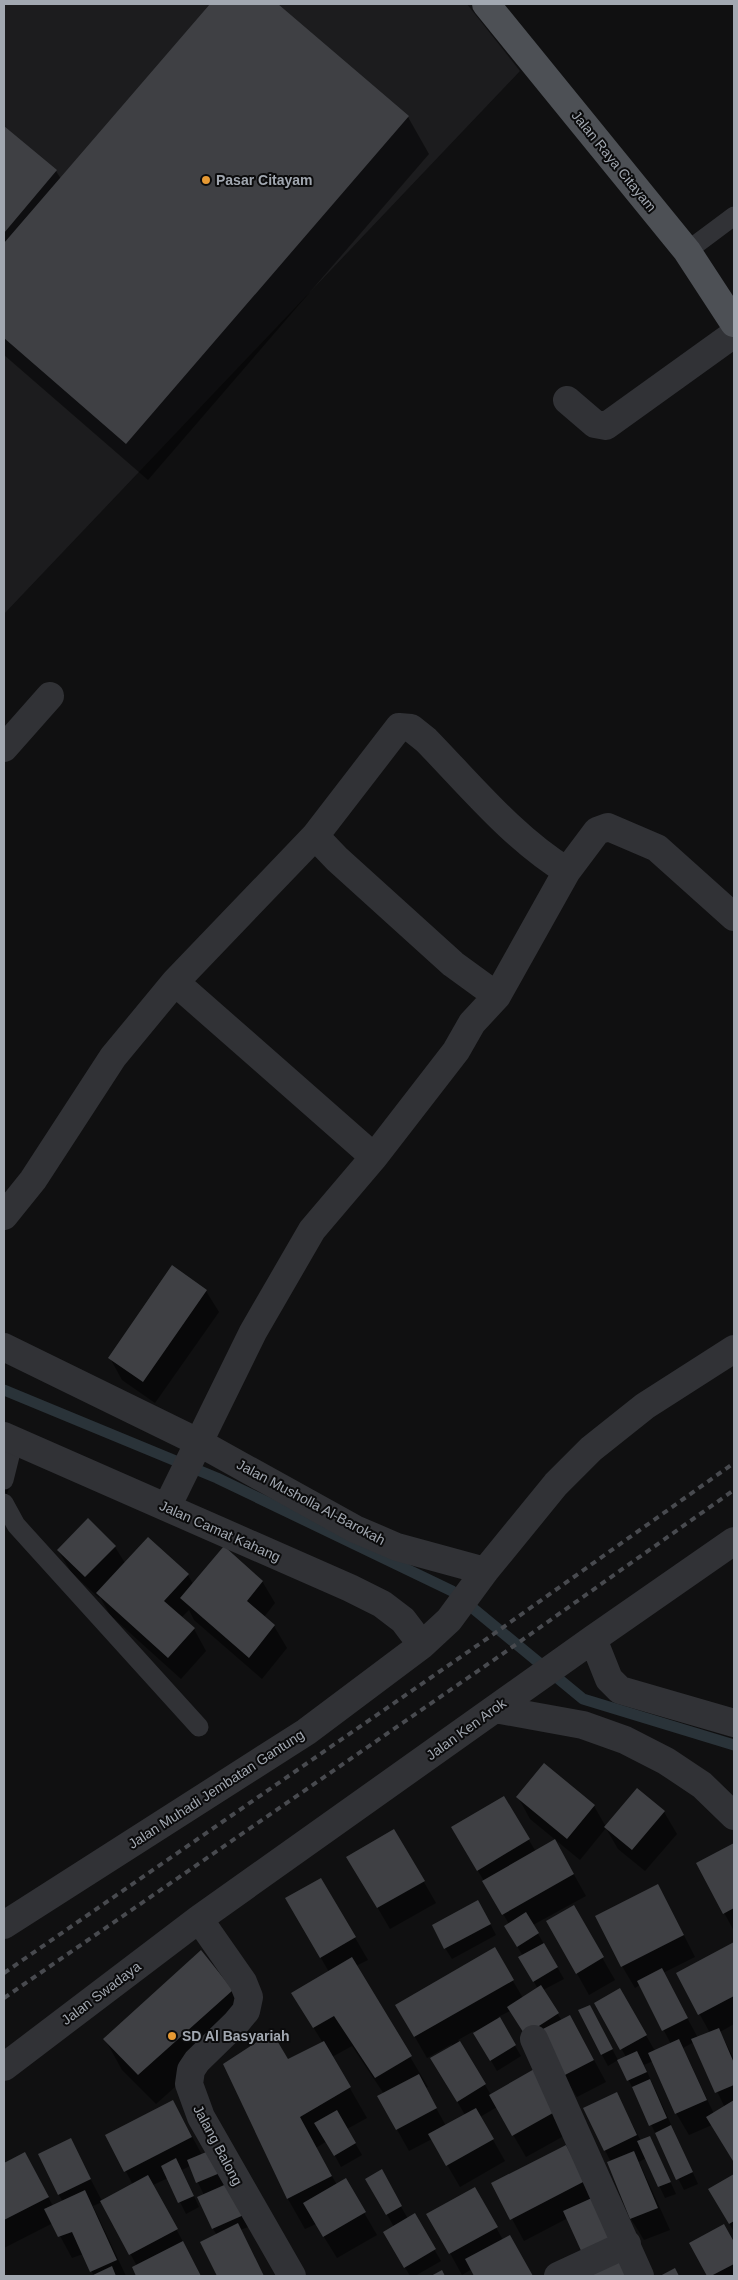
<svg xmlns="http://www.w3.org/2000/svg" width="738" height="2280" viewBox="0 0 738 2280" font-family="Helvetica,sans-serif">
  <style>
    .built { fill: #1c1c1e }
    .shadow { fill: #0007; fill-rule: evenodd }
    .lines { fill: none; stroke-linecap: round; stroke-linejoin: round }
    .stream { stroke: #2a3339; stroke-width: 11 }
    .building { fill: #3f4044 }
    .service { stroke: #313236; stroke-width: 19 }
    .minor { stroke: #313236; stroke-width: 28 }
    .primary { stroke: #4d5055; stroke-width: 28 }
    .rail { stroke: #484a4f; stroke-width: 4; stroke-dasharray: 6 5; stroke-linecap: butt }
    .poi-dot { fill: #e69933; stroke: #0b0b0c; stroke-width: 2 }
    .labels { text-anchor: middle; stroke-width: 4; stroke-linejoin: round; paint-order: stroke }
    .street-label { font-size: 14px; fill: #a2a8b1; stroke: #0b0b0c }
    .poi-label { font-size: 14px; font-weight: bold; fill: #a2a8b1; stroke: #0b0b0c; text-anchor: start }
  </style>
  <rect width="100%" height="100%" fill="#101011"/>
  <path class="built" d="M4 4H467L520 71 4 614Z"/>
  <path class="shadow" d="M212 4H276L408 117 429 154 148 480 4 355V127L56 171 61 179Z
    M206 1291 219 1312 155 1403 122 1380 110 1358Z
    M4 1447 16 1469 4 1502Z
    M115 1547 125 1563 188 1575 193 1584 262 1581 275 1603 264 1617 274 1626 287 1648 262 1679 194 1620 189 1610 181 1618 194 1629 206 1651 181 1679 110 1615 100 1597 99 1598 71 1572 58 1550Z
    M637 1790 664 1812 677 1834 645 1871 618 1849 606 1828 580 1860 530 1819 518 1797 594 1806 606 1827Z
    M504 1798 536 1852 555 1841 586 1896 533 1925 564 1979 543 1990 562 2021 582 2038 606 2082 577 2097 564 2076 510 2011 498 2017 521 2056 497 2071 474 2031 458 2040 491 2095 536 2070 571 2132 526 2157 497 2107 480 2117 505 2161 460 2187 432 2139 409 2151 379 2097 384 2094 352 2046 332 2057 367 2118 347 2129 362 2155 341 2167 327 2141 316 2148 337 2185 345 2180 377 2235 337 2258 316 2224 305 2229 288 2199 224 2064 287 2060 323 2043 292 1993 329 1972 287 1899 321 1879 368 1960 356 1966 428 2087 425 2088 446 2126 465 2115 445 2080 452 2044 427 2058 397 2006 494 1949 523 1998 538 1989 520 1957 523 1956 512 1938 509 1924 453 1828Z
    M394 1830 436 1903 390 1929 348 1857Z
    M734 1844V1931L697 1863Z
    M573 1907 615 1980 589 1995 548 1922Z
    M670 1908 695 1957 663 1973 698 2038 710 2033 677 1973 734 1944V2024L720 2032 734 2059V2162L712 2125 689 2135 676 2113 653 2061 644 2065 698 2184 684 2190 619 2061 626 2057 596 2003 620 1990 655 2051 671 2044 640 1985 635 1988 622 1966ZM694 2042 725 2108 714 2114 683 2048Z
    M484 1912 496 1935 452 1959 445 1948Z
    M232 1991 249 2021 156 2104 122 2070 105 2039Z
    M595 2017 618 2060 608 2066 602 2055Z
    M616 2094 641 2141 650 2137 676 2194 665 2198 646 2158 639 2162 670 2230 644 2240 631 2219 608 2163 611 2162 584 2109Z
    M173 2101 202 2155 210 2152 251 2226 240 2230 264 2276H218L202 2243 217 2235 213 2229 204 2195 190 2166 182 2170 199 2207 186 2214 168 2178 153 2185 201 2276H138L133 2268 137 2266 102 2202 93 2206 126 2276H94L83 2254 72 2258 53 2223 4 2248V2164L25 2153 53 2206 63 2202 59 2195 70 2140 102 2201 133 2185 107 2135Z
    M565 2146 630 2276H591L596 2274 568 2218 524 2241 493 2184Z
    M381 2171 408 2219 414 2215 441 2261 415 2276H410L384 2232 394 2227 367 2179Z
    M734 2175V2232L710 2189Z
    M474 2188 503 2240 509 2236 532 2276H476L472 2269 462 2275 450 2253Z
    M724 2226 734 2244V2276H708L690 2243Z"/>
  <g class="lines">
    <path class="stream" d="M4 1390 217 1478 452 1591 583 1699 734 1745"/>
  </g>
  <path class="building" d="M210 4H278L409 116 126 444 4 338V243Z
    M4 126 57 170 4 233Z
    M172 1265 207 1290 143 1382 108 1358Z
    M88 1518 116 1546 85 1577 57 1550Z
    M148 1537 189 1574 164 1601 195 1628 168 1658 96 1593Z
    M224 1546 263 1581 247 1601 275 1625 249 1658 180 1598Z
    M544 1763 595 1805 567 1839 516 1797Z
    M637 1788 665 1811 632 1850 604 1827Z
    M504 1796 530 1839 477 1871 451 1827Z
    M394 1829 425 1881 377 1908 346 1857Z
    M555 1839 574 1874 502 1915 482 1881Z
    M734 1843V1908L723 1914 696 1863Z
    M321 1878 356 1937 320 1958 285 1898Z
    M658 1884 684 1935 621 1967 595 1916Z
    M478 1900 491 1924 444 1949 432 1925Z
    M574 1905 604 1957 576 1974 546 1921Z
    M526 1912 539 1933 517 1947 504 1926Z
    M734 1942V1996L698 2015 676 1973Z
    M544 1943 558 1967 533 1982 518 1957Z
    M495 1947 514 1980 414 2037 395 2005Z
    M201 1950 233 1990 138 2075 103 2039Z
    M352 1957 412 2056 375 2078 334 2016 313 2028 291 1993Z
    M662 1968 688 2018 662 2031 637 1981Z
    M541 1985 559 2013 525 2035 507 2007Z
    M620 1988 647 2035 620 2050 594 2003Z
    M590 2005 613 2049 601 2055 578 2010Z
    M570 2015 594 2060 563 2076 539 2031Z
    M500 2017 516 2045 490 2061 473 2033Z
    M719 2028 734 2063V2085L715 2093 691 2039Z
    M272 2032 288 2059 324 2041 351 2087 300 2117 332 2176 287 2199 223 2064Z
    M679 2039 707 2100 675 2114 648 2053Z
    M460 2041 486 2084 457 2102 430 2058Z
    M637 2051 647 2072 627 2081 617 2060Z
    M536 2068 560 2109 512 2136 489 2095Z
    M419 2074 437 2108 396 2130 377 2096Z
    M650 2079 667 2118 649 2126 632 2087Z
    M617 2092 637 2135 604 2151 583 2108Z
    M173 2100 192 2137 124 2172 105 2135Z
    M734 2100V2160L733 2161 706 2117Z
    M476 2108 494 2139 446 2166 428 2134Z
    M337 2110 356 2143 334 2156 314 2123Z
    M671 2125 693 2172 676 2180 655 2133Z
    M650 2136 671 2182 658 2187 637 2141Z
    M71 2138 91 2179 58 2195 38 2154Z
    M566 2145 585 2181 510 2220 491 2183Z
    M211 2150 220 2173 196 2183 187 2160Z
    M634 2151 658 2208 630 2219 607 2162Z
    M25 2152 49 2197 4 2220V2163Z
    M176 2158 194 2196 178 2203 161 2166Z
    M382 2169 402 2206 386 2215 365 2179Z
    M734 2174V2221L729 2224 708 2189Z
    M148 2175 178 2229 129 2255 100 2201Z
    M346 2178 366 2212 323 2237 303 2203Z
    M231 2182 246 2214 212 2229 197 2197Z
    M475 2187 498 2227 449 2254 426 2214Z
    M85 2190 117 2260 90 2272 72 2232 58 2237 44 2209Z
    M594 2197 614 2241 583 2255 563 2211Z
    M415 2213 436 2249 404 2268 383 2232Z
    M238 2223 264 2276H217L200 2242Z
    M724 2224 734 2242V2264L711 2276H707L689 2243Z
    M510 2235 533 2276H474L465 2259Z
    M183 2241 201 2276H136L132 2267Z
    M622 2260 630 2276H588Z
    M112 2266 116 2276H91Z
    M675 2268 679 2276H660Z
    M442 2270 445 2276H431Z"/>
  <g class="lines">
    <path class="service" d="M687 251 734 216
      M4 1480 14 1440
      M4 1503 16 1525 199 1727"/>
    <path class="minor" d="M567 400 595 424 606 426 734 334
      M4 748 50 696
      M315 836 337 859 453 964 497 996
      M567 871 597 831 608 827 657 848 734 917
      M175 982 374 1157
      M4 1216 33 1180 113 1057 175 982 315 836 399 727 411 728 426 740C469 784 514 839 567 871L497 996 472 1023 456 1051 374 1157 312 1230 253 1332 167 1507
      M4 1347 198 1442 355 1529 397 1547 485 1571
      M4 1436 350 1588 382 1604 403 1620 422 1645
      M593 1639 609 1679 620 1690 734 1723
      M495 1709 583 1725 625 1740 666 1761 702 1785 734 1816
      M199 1919 243 1982 249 1997 246 2011 236 2023 197 2061 191 2070 189 2084 201 2117 292 2276
      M4 1925 306 1732 422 1645 449 1620 485 1571 556 1484 591 1449 645 1406 734 1349
      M534 2039 640 2276
      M4 2067 199 1919 593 1639 734 1541
      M558 2276 627 2244"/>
    <path class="primary" d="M486 4 687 251 734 323"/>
    <path class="rail" d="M4 1973 488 1638 734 1463
      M4 1998 501 1655 734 1490"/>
  </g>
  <g class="poi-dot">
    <circle cx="206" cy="180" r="5"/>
    <circle cx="172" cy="2036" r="5"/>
  </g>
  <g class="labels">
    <g class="street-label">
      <text transform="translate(614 161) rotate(51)" y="5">Jalan Raya Citayam</text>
      <text transform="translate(311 1502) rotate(28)" y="5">Jalan Musholla Al-Barokah</text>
      <text transform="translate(220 1531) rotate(24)" y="5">Jalan Camat Kahang</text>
      <text transform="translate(466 1729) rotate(-36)" y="5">Jalan Ken Arok</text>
      <text transform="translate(216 1789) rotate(-33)" y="5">Jalan Muhadi Jembatan Gantung</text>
      <text transform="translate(101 1993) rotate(-37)" y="5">Jalan Swadaya</text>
      <text transform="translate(218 2145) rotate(62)" y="5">Jalang Balong</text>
    </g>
    <g class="poi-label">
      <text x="216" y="185">Pasar Citayam</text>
      <text x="182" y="2041">SD Al Basyariah</text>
    </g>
  </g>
  <rect width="738" height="2280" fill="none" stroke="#a2a8b1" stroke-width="10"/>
</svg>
